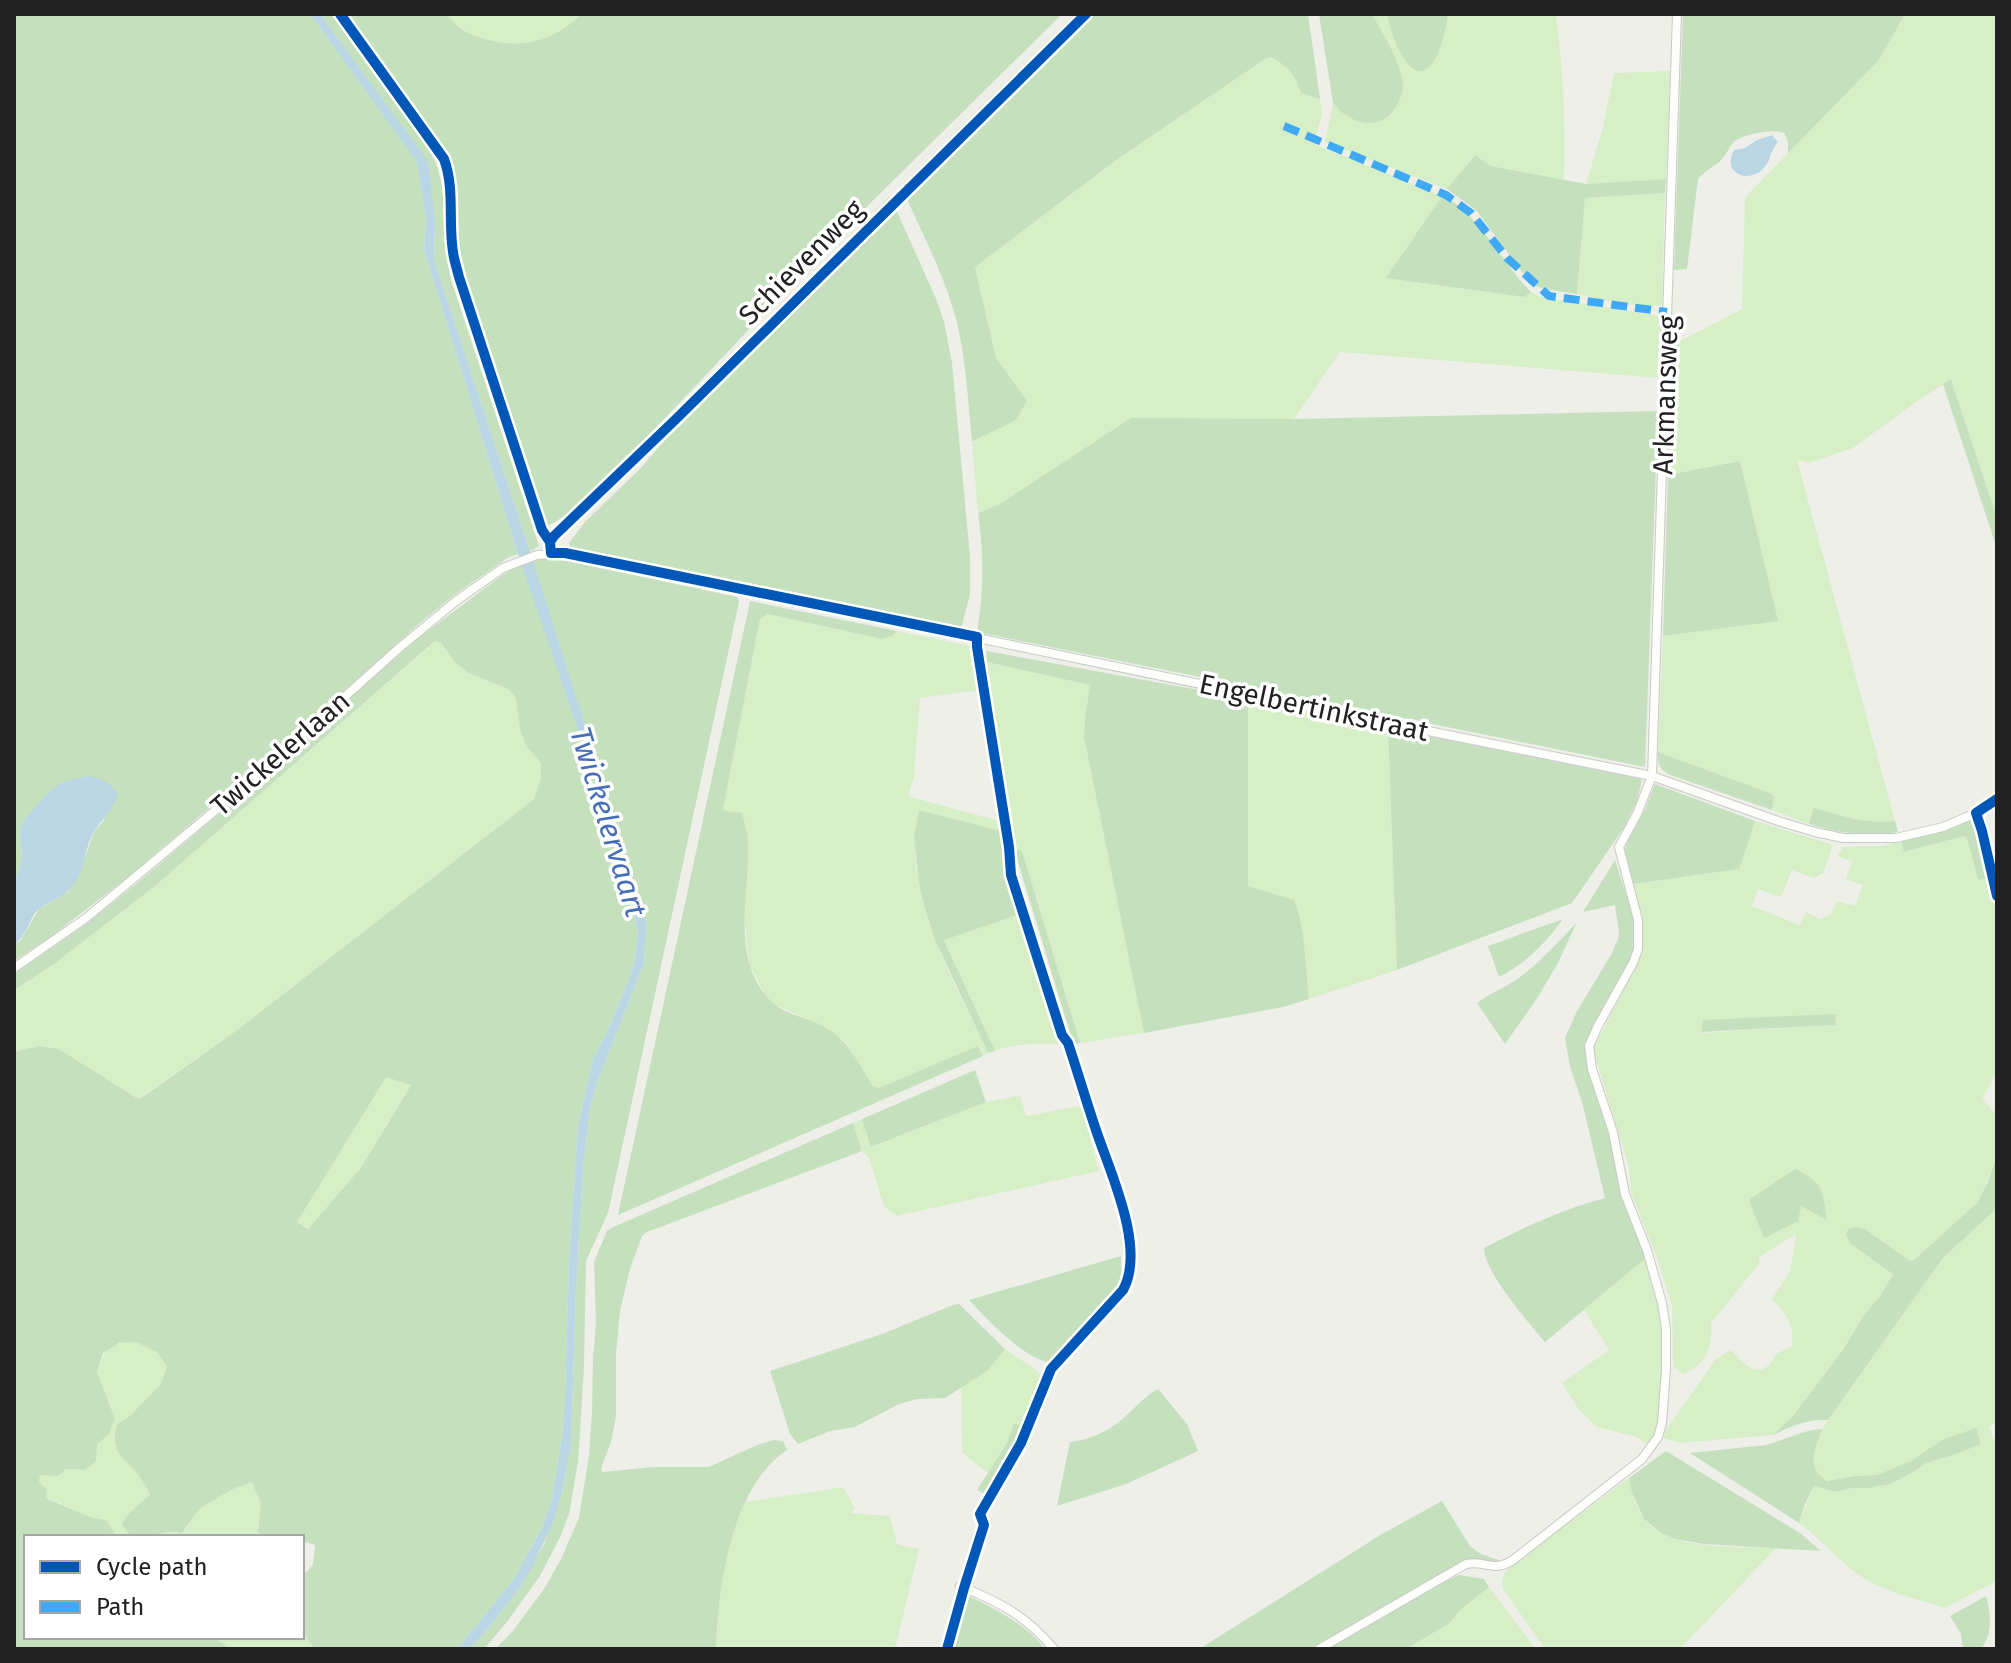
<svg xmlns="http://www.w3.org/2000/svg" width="2011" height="1663" viewBox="0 0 2011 1663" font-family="'Fira Sans',sans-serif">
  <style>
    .grass { fill: #d6efc6; fill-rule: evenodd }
    .forest { fill: #c4e0bd; fill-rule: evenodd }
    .water { fill: #bad6e5 }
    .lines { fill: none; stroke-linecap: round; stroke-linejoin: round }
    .minor-casing { stroke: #c8c8c6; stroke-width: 10 }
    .minor { stroke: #fdfdfc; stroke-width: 8 }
    .quiet { stroke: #3fa9f5; stroke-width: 8; stroke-dasharray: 16 8; stroke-linecap: butt }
    .cycleway-casing { stroke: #fff; stroke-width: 15 }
    .cycleway { stroke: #0057b8; stroke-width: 10 }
    .labels { text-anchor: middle; stroke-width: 7; stroke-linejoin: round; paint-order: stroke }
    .street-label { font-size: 28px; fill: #212121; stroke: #fff }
    .water-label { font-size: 30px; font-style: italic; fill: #446dba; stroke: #fff }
  </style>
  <rect width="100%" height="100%" fill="#efefea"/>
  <path class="grass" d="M447 14H582C555 40 525 49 489 40 470 35 458 30 447 14Z
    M1372 14H1387L1388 21 1447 23 1448 14H1556C1563 69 1566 124 1564 180L1491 166 1475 155 1447 189 1325 142 1333 103 1339 110 1391 115C1395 107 1401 100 1402 92 1406 70 1382 32 1372 14Z
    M1905 14H1997V517L1951 379 1913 404 1853 448 1809 463 1797 460 1895 821C1868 824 1842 817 1816 808L1813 809 1809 824 1772 810 1774 798 1772 794 1658 752 1663 636 1777 621 1740 461 1668 475 1672 345 1742 309 1745 197 1879 60Z
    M1271 57C1289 67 1294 73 1301 93L1320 99 1322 114 1314 144 1442 196 1386 278 1523 297 1531 292 1540 297 1660 316 1662 318 1660 378 1340 352 1294 419H1245L978 513 972 443 1015 420 1027 401 996 358 975 267 1119 158 1265 59Z
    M1670 71 1666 179 1586 184 1603 127 1614 73Z
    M1665 193 1662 305C1645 310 1597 298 1577 294L1585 198Z
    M768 614 882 639 892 636 897 631 975 647 981 690 920 698 914 777 908 796 999 821 1001 831 919 810C900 893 954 980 988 1053L983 1056 979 1047 879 1088 873 1086 847 1044 819 1024 775 1005 765 994 749 965 744 914 748 841 723 809 760 619Z
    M436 641 440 642 444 649 467 672 510 690 516 699 520 730 527 747 541 763V779L534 799 240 1028 138 1099 59 1049 39 1046 14 1052V990L54 964 155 886Z
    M987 662 1090 685 1085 718 1084 737 1144 1033 1080 1043 1023 854 1020 850 1014 849 1009 823Z
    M1248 699 1388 728 1397 970 1309 999C1306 972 1304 923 1293 900L1248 886Z
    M1755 821 1833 845 1823 873 1814 878 1792 870 1781 897 1758 889 1752 906 1800 925 1806 912 1820 919 1831 914 1837 901 1855 906 1863 885 1846 879 1852 862 1838 856 1843 847 1882 846 1901 841 1905 852 1964 836 1967 838 1981 880 1989 877 1995 906 1997 935V1071L1982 1099 1997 1115V1154L1981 1198 1966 1214 1914 1260 1910 1261 1865 1229 1875 1260 1893 1274 1880 1296 1864 1315 1843 1350 1793 1416 1773 1435 1680 1443 1664 1438 1665 1431 1716 1359 1731 1350C1746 1367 1763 1382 1776 1354L1792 1346C1794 1323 1787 1315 1772 1299L1790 1271 1796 1234 1759 1257V1264L1711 1323C1712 1350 1708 1362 1683 1375L1673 1366 1672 1306 1657 1258 1631 1192 1629 1168 1593 1049 1640 959C1647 934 1639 909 1633 884L1738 869ZM1703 1020 1833 1025 1703 1033 1701 1032Z
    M1017 915 1059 1044C1036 1044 1016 1043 995 1051L944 939Z
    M386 1076 411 1084 358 1172 309 1229 297 1222Z
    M1020 1095 1026 1116 1081 1106 1099 1171 897 1216 884 1207 869 1158 862 1151 853 1123 862 1119 872 1147 986 1102Z
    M1997 1208V1422L1989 1426 1994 1440 1997 1439V1581L1944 1608C1921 1599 1895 1595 1872 1583 1845 1569 1824 1541 1799 1523L1814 1486 1835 1492 1852 1488H1869L1890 1484 1913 1472 1926 1463 1959 1453 1981 1444 1975 1429 1932 1448 1911 1462 1877 1475 1856 1476 1826 1481C1805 1466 1815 1449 1822 1429L1943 1258Z
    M1646 1258C1650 1272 1655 1286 1659 1300 1667 1335 1666 1415 1650 1446L1634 1436 1597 1427 1579 1410 1562 1383 1609 1350 1584 1310Z
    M136 1342 157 1352 167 1367 160 1385 130 1416 117 1424C109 1456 125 1456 141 1477 145 1482 147 1490 150 1496L128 1514 122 1523 150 1535 172 1530 182 1533 200 1508 233 1489 252 1482 261 1504 258 1531 262 1537H116L114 1532 105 1520 93 1518 46 1497 39 1482 40 1475 66 1469 85 1470 96 1443 108 1435 115 1419 97 1373C105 1348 108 1343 136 1342Z
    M1005 1349 1036 1370 1041 1375 1028 1426 1014 1424 1007 1443 988 1473 962 1453 961 1387 987 1371Z
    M1629 1478C1631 1491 1636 1508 1644 1519 1670 1552 1738 1546 1776 1548L1680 1649H1545L1503 1589C1501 1580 1504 1575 1508 1568Z
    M843 1487 855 1508 851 1513 890 1516 897 1544 919 1549 895 1649H716C718 1601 723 1546 746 1502Z
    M1489 1587 1536 1649H1404L1450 1623 1460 1610Z
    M302 1631 314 1649H229L216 1637H302Z"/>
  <path class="forest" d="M14 14H310L417 161 426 219 424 250 518 554 509 557 457 593 421 622 265 761 123 881 49 938 14 961V944L20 941 39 909 69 891 87 852 94 832 105 819 48 793 26 819 20 831 22 859 14 886Z
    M320 14H331L427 146C447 177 443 208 445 243 445 255 449 268 451 280L539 546 530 551 434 260 435 220 427 162Z
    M342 14H447C458 30 470 35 489 40 525 49 555 40 582 14H1062L836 237 604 483 575 510 544 528 457 266 454 242 453 205 446 159Z
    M1075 14H1308L1320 99 1301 93C1295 75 1288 66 1271 57L1265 59 1119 158 975 267 996 358 1027 401 1016 420 972 442C968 401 966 359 956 319 945 276 919 227 901 186Z
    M1319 14H1372C1383 34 1404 66 1403 89 1402 96 1399 101 1396 107 1380 133 1349 124 1333 103Z
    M1387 14H1448C1446 28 1439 67 1422 71 1404 74 1389 28 1387 14Z
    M1683 14H1905L1879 60 1788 153V142L1784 133C1773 128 1744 134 1735 141 1729 146 1728 152 1723 158 1717 166 1706 169 1698 179L1687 269 1674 270Z
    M1475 155 1491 166 1586 184 1666 179 1665 193 1585 198 1577 294 1544 289 1531 284 1476 210 1447 189Z
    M890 196 937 301 944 322 952 363 970 556V594L960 633 692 576 572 549 569 543 585 522 640 469 750 340Z
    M1442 196C1475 208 1505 267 1531 292L1524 297 1386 278Z
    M1951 379 1997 517V549L1943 384Z
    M1658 411 1645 767 977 632C984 591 984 554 978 513L1000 504 1131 418 1294 419Z
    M1740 461 1778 621 1663 636 1668 475Z
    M548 557 737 597 739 602 608 1213 586 1261 584 1367 578 1462 569 1514 561 1535 540 1576 507 1622 484 1649H469L487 1630 518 1590 544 1544 562 1492 571 1444 576 1289 583 1171 590 1108 596 1086 644 963 646 924 640 899 533 562Z
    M523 565 590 765 631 899 638 933 635 960 629 979 609 1028 593 1059 578 1126 569 1258 565 1397 562 1436 552 1499 542 1528 513 1580 457 1649H314L302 1631V1576L313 1565 315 1545 302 1541V1537H262L258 1531 261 1504 252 1482 233 1489 200 1508 182 1533C159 1526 132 1551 122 1523L128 1514 150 1495C147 1489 144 1482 140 1477 124 1456 109 1455 117 1424L130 1416 160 1385 167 1367 157 1352 136 1342 119 1343 103 1353 97 1372 115 1419 108 1435 97 1444 96 1461 85 1470 66 1469 58 1476 40 1475 39 1482 47 1490 46 1497 48 1499 93 1518 106 1520 114 1532 116 1537H26V1637H215L229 1649H14V1052L39 1046 59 1049 138 1099 144 1096 240 1028 534 799 541 779V763L527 747 520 730 516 699 510 690 467 672 455 662 440 642 435 641 155 886 54 964 14 990V974L85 925 136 884 251 787 412 643 501 576 514 568ZM386 1077 411 1085 360 1169 308 1229 297 1222Z
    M750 601 897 631 892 636 882 639 768 614 760 619 723 809 725 811 742 813C744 822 748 833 748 843 750 896 729 960 772 1002 783 1013 803 1017 817 1023 849 1039 855 1058 873 1086L879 1088 978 1046 983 1056 618 1215Z
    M986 651 1248 699V886L1294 900C1305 926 1306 970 1309 999L1283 1007 1144 1033 1084 737 1085 718 1090 685 987 662Z
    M1388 728 1636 778 1642 780 1637 801 1623 829 1572 903 1397 970Z
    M1658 752 1772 794 1774 798 1772 810 1670 775C1659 769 1658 764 1658 752Z
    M1655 784 1755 821 1739 869 1633 884 1625 849 1627 842 1645 809Z
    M1816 808C1842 817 1868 824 1895 821L1898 832C1867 837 1838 833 1809 824L1813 809Z
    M919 810 1001 831 1004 865 1017 915 944 940 995 1051 988 1053 935 940 925 909 919 884 914 837Z
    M1974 817 1989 877 1981 880 1978 879 1967 838 1964 836 1904 852 1901 841Z
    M1014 849 1020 850 1023 854 1080 1043 1075 1044 1071 1036Z
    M1615 860 1635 922V952L1590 1033 1586 1048 1615 1151 1622 1194 1646 1258 1545 1342C1529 1323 1484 1272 1484 1248 1523 1228 1563 1209 1605 1198L1582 1102 1570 1067 1565 1038 1577 1011 1611 955 1618 939 1619 932 1615 905 1583 912Z
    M1563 919C1545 944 1526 963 1499 977L1488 946Z
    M1577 922 1558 963 1536 1000 1505 1044 1477 1003C1489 994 1503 988 1516 980 1539 964 1558 942 1577 922Z
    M1836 1014 1835 1025H1833L1701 1032 1703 1020Z
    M975 1070 986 1102 871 1147 862 1119Z
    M853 1123 862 1151 647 1232 642 1236 630 1269 620 1311 616 1354V1416L611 1442 601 1468 602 1472 653 1467H709L757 1445 774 1440 783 1441 787 1450C731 1487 718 1587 716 1649H495L512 1632 544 1589 561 1559 579 1518 589 1455 592 1413 593 1358 596 1323 594 1262 607 1231 611 1228Z
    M1997 1154V1208L1943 1258 1828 1420C1806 1419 1792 1426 1773 1435L1793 1416 1843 1350 1864 1315 1880 1296 1893 1274 1851 1244 1846 1235 1848 1229 1856 1227 1865 1229 1910 1261 1914 1260 1977 1203 1988 1182Z
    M1795 1169C1824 1183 1822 1190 1827 1220L1801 1206 1798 1221 1764 1238 1749 1200Z
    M1121 1256C1121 1265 1122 1274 1120 1282 1113 1311 1070 1341 1049 1362 1024 1359 986 1318 969 1300Z
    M959 1304 1005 1349 987 1371 945 1398 917 1399 899 1404 855 1427 830 1431 798 1444 790 1434 770 1371 882 1334 953 1305Z
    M1158 1389 1187 1424 1198 1451 1126 1484 1057 1506 1070 1442C1091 1440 1113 1429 1128 1414 1138 1405 1146 1395 1158 1389Z
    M1014 1424 1028 1426 1020 1446 988 1495 977 1490 1007 1443Z
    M1976 1428 1981 1444 1959 1453 1926 1463 1913 1472 1890 1484 1869 1488H1852L1835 1492 1814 1486 1805 1504 1799 1523 1690 1453 1766 1445C1786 1440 1801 1430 1822 1429 1815 1449 1805 1467 1827 1481L1856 1476 1877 1475 1911 1461 1942 1440Z
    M1666 1451 1800 1533 1821 1551 1704 1544 1675 1539 1661 1533 1644 1519 1632 1493 1629 1478Z
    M1442 1501 1470 1546 1479 1553 1504 1562 1494 1564 1469 1560 1312 1649H1199L1382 1534Z
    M1459 1575 1484 1579 1489 1587 1460 1610 1450 1623 1409 1647 1404 1649H1327L1437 1585Z
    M961 1592C992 1608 1023 1621 1045 1649H946Z
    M1986 1596C1991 1613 1993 1634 1981 1649H1963L1961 1634 1950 1616Z"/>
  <path class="water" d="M310 14H320L428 161 435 220 434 260 530 551 640 899 646 924 644 963 596 1086 590 1108 583 1171 576 1289 571 1444 562 1492 553 1523 530 1571 518 1590 487 1630 469 1649H457L513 1580 542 1528 552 1499 562 1436 565 1397 569 1258 578 1126 593 1059 609 1028 629 979 635 960 638 933 631 899 590 765 518 554 424 250 426 219 417 162Z
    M1772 135 1778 142C1770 150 1771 162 1762 170 1745 184 1722 172 1734 150L1745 148 1757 140Z
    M90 776 106 781 118 793C115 807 103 818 95 830 83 849 86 871 71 888 62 899 44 902 35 913 28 923 25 938 14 944V886L22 859 20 831 25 819 48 793 60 784 73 779Z"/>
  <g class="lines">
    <defs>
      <path id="minor" d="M1976 813 1982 831 1997 896
        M14 968 86 918 253 779 398 649 456 601 503 568 537 555 565 553 1438 733 1652 776 1778 821 1815 832 1843 838H1896L1943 827 1976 813 1997 799
        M960 1586C1001 1603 1025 1615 1054 1649
        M1319 1649 1466 1564C1486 1560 1492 1573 1513 1560L1642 1459 1658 1437 1662 1423 1666 1370V1329L1662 1303 1647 1250 1625 1194 1613 1132 1592 1069 1589 1046 1598 1026 1633 963 1638 949V920L1619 847 1637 814 1652 776 1677 14"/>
    </defs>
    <use href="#minor" class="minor-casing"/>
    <use href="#minor" class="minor"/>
    <path class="quiet" d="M1284 126 1446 195 1471 213 1507 258 1549 296 1667 312"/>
    <defs>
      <path id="cycleway" d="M340 14 444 159C455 189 448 221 453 252 454 260 457 269 459 277L542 530 550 542 551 553H565L977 637V647L1009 847 1011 875 1062 1035 1068 1043C1078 1073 1087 1104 1097 1133 1111 1174 1146 1249 1123 1290L1051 1369 1021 1443 980 1514 984 1525 964 1588 947 1649
        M550 542 554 536 675 420 1086 14
        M1997 799 1976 813 1982 831 1997 896"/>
    </defs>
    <use href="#cycleway" class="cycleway-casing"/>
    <use href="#cycleway" class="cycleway"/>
  </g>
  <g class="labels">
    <g class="street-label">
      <text transform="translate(801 262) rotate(-45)" y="10">Schievenweg</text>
      <text transform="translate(1665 395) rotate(-88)" y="10">Arkmansweg</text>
      <text transform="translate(1314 707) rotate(12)" y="10">Engelbertinkstraat</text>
      <text transform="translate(280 753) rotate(-41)" y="10">Twickelerlaan</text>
    </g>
    <g class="water-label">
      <text transform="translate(608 822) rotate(73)" y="10">Twickelervaart</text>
    </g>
  </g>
  <rect width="2011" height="1663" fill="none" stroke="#212121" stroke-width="32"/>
  <rect x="24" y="1535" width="280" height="104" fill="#ffffff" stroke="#a6a6a6" stroke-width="2"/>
  <rect x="40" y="1561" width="40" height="12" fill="#0057b8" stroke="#a6a6a6" stroke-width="2"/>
  <text x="96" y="1575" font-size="24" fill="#212121">Cycle path</text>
  <rect x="40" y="1601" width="40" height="12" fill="#3fa9f5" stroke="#a6a6a6" stroke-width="2"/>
  <text x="96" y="1615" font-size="24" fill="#212121">Path</text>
</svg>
